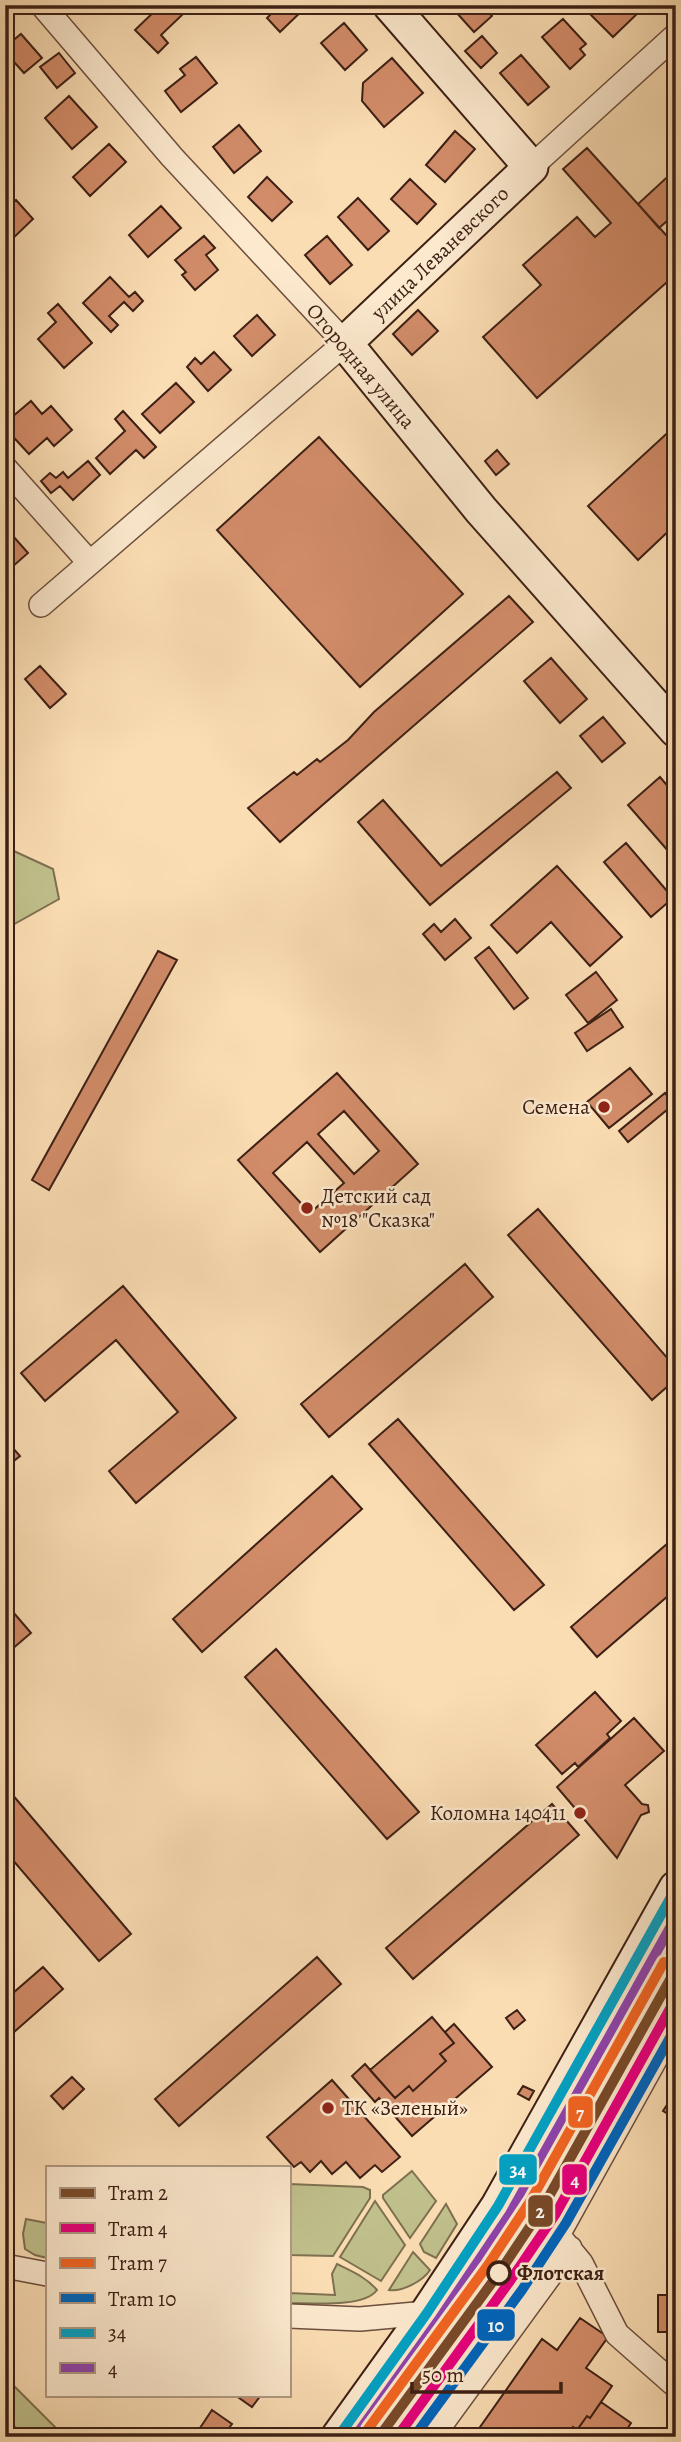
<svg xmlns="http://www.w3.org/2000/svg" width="681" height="2442" viewBox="0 0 681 2442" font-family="Alegreya,serif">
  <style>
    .green { fill: #c0c08c; stroke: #7e7050; stroke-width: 2 }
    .building { fill: #d28c69; stroke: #3d2015; stroke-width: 2; fill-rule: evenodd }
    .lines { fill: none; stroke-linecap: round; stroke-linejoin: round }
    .street-casing { stroke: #6c4f3d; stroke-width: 26 }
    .secondary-casing { stroke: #3d2015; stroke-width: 37 }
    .street { stroke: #fce9ce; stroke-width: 23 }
    .secondary { stroke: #fce9ce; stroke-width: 33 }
    .bus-1-casing { stroke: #fce9ce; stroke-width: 16 }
    .bus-2-casing { stroke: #fce9ce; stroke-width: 16 }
    .bus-1 { stroke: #03a2c5; stroke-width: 10 }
    .bus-2 { stroke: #8e44ad; stroke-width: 10 }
    .tram-1-casing { stroke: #fce9ce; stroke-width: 16 }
    .tram-2-casing { stroke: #fce9ce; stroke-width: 16 }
    .tram-3-casing { stroke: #fce9ce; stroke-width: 16 }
    .tram-4-casing { stroke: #fce9ce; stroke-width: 16 }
    .tram-1 { stroke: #7a4b2a; stroke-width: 10 }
    .tram-2 { stroke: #e5007d; stroke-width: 10 }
    .tram-3 { stroke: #f26522; stroke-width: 10 }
    .tram-4 { stroke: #0065bd; stroke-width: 10 }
    .poi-dot { fill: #8f2418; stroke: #fce9ce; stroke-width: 2.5 }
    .stop-dot { fill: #fce9ce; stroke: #3d2015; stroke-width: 3.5 }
    .labels { text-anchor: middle; stroke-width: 5; stroke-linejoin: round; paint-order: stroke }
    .street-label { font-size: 21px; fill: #3d2015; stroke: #fce9ce }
    .poi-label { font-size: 21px; fill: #3d2015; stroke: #fce9ce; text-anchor: end }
    .stop-label { font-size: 21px; font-weight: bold; fill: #3d2015; stroke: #fce9ce; text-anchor: start }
    .line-badge { stroke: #fce9ce; stroke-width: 2.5 }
    .badge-label { font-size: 19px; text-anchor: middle; font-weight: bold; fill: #fff }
  </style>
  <rect width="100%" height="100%" fill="#fbddb4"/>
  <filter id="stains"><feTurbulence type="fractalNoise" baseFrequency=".00286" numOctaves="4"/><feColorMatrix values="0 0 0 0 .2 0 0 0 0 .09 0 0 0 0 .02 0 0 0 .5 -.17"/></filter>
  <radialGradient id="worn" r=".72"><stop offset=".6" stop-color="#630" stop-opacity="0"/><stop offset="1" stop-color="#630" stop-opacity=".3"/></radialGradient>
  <path class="green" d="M5 847 53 869 59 899 9 927 5 926Z
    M412 2171 436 2201 410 2238 383 2198V2195Z
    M289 2184 363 2187 370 2190V2198L333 2256 289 2255Z
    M375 2201 405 2245 381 2281 340 2257Z
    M446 2204 457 2224 436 2258 424 2252 420 2244Z
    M26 2219 47 2223V2258L35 2255 25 2249 23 2234Z
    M413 2252 430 2270C423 2281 402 2292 389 2290Z
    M337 2264C351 2271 366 2277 377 2290 364 2308 311 2303 289 2303V2293L335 2295 332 2274Z
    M5 2377 65 2437H26L5 2418Z"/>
  <path class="building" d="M89 5H104L95 12Z
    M161 5H174L183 14 161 35 168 43 158 53 135 30Z
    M270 5H308L280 32 267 18 275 10Z
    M461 5H483L492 16 474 32 455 11Z
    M601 5H633L639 12 613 37 591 15Z
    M563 19 586 44 580 49 585 55 570 69 542 37Z
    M344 23 367 50 345 70 321 43Z
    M21 34 42 58 24 73 5 52V47Z
    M482 36 497 53 481 68 465 51Z
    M59 53 75 73 57 88 40 67Z
    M521 55 549 87 528 105 500 73Z
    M196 57 217 83 181 112 165 91 185 75 180 69Z
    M392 58 423 93 384 127 362 101 363 83Z
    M69 96 97 127 72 149 45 118Z
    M239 125 261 151 234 173 213 147Z
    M455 131 475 149 445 182 426 165Z
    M109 144 126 162 90 196 73 177Z
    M587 148 676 246V274L537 398 483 337 541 285 523 265 577 217 595 237 611 223 563 169Z
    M676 169V213L659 228 638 204Z
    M267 177 292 202 272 221 248 197Z
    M410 179 436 204 417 224 391 199Z
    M358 198 389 231 368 250 338 217Z
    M16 200 33 219 5 246V210Z
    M161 206 181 228 148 257 129 235Z
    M204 236 215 248 206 255 218 270 195 290 182 275 186 272 175 260Z
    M327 236 352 265 330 284 305 255Z
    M110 277 129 297 135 292 143 301 133 311 124 302 109 316 118 325 111 332 83 303Z
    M58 304 92 343 64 368 38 339 56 322 48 313Z
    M418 310 438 331 412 355 393 334Z
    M257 315 275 335 252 356 234 336Z
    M214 352 231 370 208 391 187 367 195 358 201 364Z
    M5 369 12 377 5 383Z
    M176 383 194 402 160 433 142 414Z
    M31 401 42 414 51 406 72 430 54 446 47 438 29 454 5 428V423Z
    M123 411 156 447 144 458 136 450 110 474 96 458 125 431 115 419Z
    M676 425V524L638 560 588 506Z
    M319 437 463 594 360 687 217 530Z
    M497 450 509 464 496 475 485 461Z
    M88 461 100 475 73 500 60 486 51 493 41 481 50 473 56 478 63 472 68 478Z
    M5 527 28 553 11 568 5 562Z
    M509 596 533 622 280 842 248 808 294 772 297 775 317 759 320 762 348 740 374 712Z
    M551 658 587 699 560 723 524 681Z
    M40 666 66 694 50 708 25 679Z
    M603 717 625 743 602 762 580 736Z
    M557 772 571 788 430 905 358 822 383 800 441 866Z
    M660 777 676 796V860L628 805Z
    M626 843 673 898 651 917 604 862Z
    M557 866 622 937 590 966 551 922 517 953 491 925Z
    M455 919 471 938 445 960 423 934 434 924 441 932Z
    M489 947 528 998 514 1009 475 958Z
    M158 951 177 960 49 1190 32 1180Z
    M596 972 617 1000 588 1023 566 995Z
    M611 1009 623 1027 587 1051 575 1033Z
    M630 1068 652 1094 609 1128 587 1102Z
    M337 1073 418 1164 320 1252 238 1160ZM344 1111 379 1151 354 1174 318 1134ZM307 1142 344 1183 310 1213 273 1173Z
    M665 1093 674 1104 628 1142 619 1131Z
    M538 1209 676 1368V1379L652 1400 508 1235Z
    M465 1264 493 1297 329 1437 301 1404Z
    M123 1286 236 1418 136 1503 109 1471 178 1412 116 1340 45 1401 21 1373Z
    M398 1419 544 1585 514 1610 369 1444Z
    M5 1439 20 1456 5 1468Z
    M332 1476 362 1509 202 1652 173 1619Z
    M675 1537 676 1589 597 1657 571 1627Z
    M7 1605 31 1633 5 1655V1606Z
    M276 1649 419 1812 387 1839 245 1677Z
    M595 1692 621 1721 607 1734 610 1738 578 1767 575 1763 562 1774 536 1745Z
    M634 1718 664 1751 625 1785 642 1804 648 1805 649 1812 641 1815 617 1858 557 1787Z
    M5 1786 131 1934 99 1961 5 1851Z
    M552 1804 579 1835 413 1979 386 1948Z
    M317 1957 341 1984 179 2126 155 2099Z
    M43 1967 63 1989 5 2040V2000Z
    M517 2010 525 2020 514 2029 506 2018Z
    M432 2017 454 2043 440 2054 446 2061 413 2091 409 2086 395 2098 370 2070Z
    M454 2024 492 2067 412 2136 379 2098 375 2102 352 2076 365 2064 395 2098 409 2086 413 2091 446 2061 440 2054 454 2043 445 2032Z
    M72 2077 84 2089 63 2109 51 2096Z
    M332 2080 400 2157 382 2172 375 2165 360 2178 346 2162 332 2174 321 2161 310 2172 301 2162 294 2167 267 2137Z
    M523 2086 534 2091 529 2100 518 2094Z
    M676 2091V2119L663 2111Z
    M658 2295H676V2332H658Z
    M580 2318 608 2337 586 2368 612 2386 590 2418 587 2416 577 2430 573 2427 567 2437H473L542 2339 557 2350Z
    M235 2395H261L252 2407Z
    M601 2402 631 2423 622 2437 566 2436 573 2427 577 2430 587 2416 590 2418Z
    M212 2410 232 2424 222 2437H194Z"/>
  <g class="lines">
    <defs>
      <path id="street" d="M531 167 676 35
        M5 468 89 562
        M41 605 345 343 172 157 42 5
        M498 2206 534 2220 558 2235 581 2263 617 2334 676 2386
        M558 2235 676 2022
        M5 2266 47 2274
        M289 2316 360 2319 427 2313
        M432 2437 570 2248"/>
      <path id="secondary" d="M390 5 531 167 345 343 481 510 676 730
        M338 2437 427 2313 498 2206 676 1888"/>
    </defs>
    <use href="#street" class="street-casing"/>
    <use href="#secondary" class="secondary-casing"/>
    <use href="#street" class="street"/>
    <use href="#secondary" class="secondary"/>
    <defs>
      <path id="bus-1" d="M338 2437 427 2313 498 2206 676 1888"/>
      <path id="bus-2" d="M355 2437 438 2321 510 2214 676 1917"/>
    </defs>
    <use href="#bus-1" class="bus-1-casing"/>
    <use href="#bus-2" class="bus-2-casing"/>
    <use href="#bus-1" class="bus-1"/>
    <use href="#bus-2" class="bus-2"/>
    <defs>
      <path id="tram-1" d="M379 2437 499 2273 543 2207 676 1969"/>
      <path id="tram-2" d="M397 2437 510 2281 555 2215 676 1998"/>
      <path id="tram-3" d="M368 2429 488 2265 531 2200 664 1962"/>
      <path id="tram-4" d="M414 2437 522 2290 566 2223 676 2027"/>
    </defs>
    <use href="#tram-1" class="tram-1-casing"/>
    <use href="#tram-2" class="tram-2-casing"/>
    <use href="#tram-3" class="tram-3-casing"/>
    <use href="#tram-4" class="tram-4-casing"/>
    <use href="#tram-1" class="tram-1"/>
    <use href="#tram-2" class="tram-2"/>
    <use href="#tram-3" class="tram-3"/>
    <use href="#tram-4" class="tram-4"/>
  </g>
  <g class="poi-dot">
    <circle cx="604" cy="1107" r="7"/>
    <circle cx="307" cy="1208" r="7"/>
    <circle cx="580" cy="1813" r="7"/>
    <circle cx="328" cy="2108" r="7"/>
  </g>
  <circle class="stop-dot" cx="499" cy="2273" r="11"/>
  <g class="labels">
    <g class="street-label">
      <text transform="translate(440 253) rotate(-44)" y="7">улица Леваневского</text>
      <text transform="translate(361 366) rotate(50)" y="7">Огородная улица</text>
    </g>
    <g class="poi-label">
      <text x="590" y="1114">Семена</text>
      <text x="321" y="1203" text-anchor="start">Детский сад<tspan x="321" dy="24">№18 "Сказка"</tspan></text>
      <text x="566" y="1820">Коломна 140411</text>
      <text x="342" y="2115" text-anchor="start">ТК «Зеленый»</text>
    </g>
    <g class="stop-label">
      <text x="517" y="2280">Флотская</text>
    </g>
  </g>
  <g class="line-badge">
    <rect x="567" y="2095" width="27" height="34" rx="7" fill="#f26522"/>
    <rect x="498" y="2153" width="40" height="33" rx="7" fill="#03a2c5"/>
    <rect x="561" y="2163" width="27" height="33" rx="7" fill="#e5007d"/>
    <rect x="527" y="2194" width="27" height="34" rx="7" fill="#7a4b2a"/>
    <rect x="476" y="2308" width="40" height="34" rx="7" fill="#0065bd"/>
  </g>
  <g class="badge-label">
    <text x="580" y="2119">7</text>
    <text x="518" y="2176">34</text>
    <text x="575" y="2186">4</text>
    <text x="540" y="2218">2</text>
    <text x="496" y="2332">10</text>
  </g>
  <rect width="681" height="2442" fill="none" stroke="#fbddb4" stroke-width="28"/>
  <rect x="7" y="7" width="667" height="2428" fill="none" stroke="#3d2015" stroke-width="3.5"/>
  <rect x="14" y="14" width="653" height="2414" fill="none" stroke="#3d2015" stroke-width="2"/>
  <rect x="46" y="2166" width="245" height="231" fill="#fce9ce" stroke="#b09984" stroke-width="2"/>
  <rect x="60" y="2188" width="35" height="10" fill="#7a4b2a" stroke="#b09984" stroke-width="2"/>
  <text x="108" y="2200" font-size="21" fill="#3d2015">Tram 2</text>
  <rect x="60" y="2223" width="35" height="10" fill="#e5007d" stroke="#b09984" stroke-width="2"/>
  <text x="108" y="2236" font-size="21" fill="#3d2015">Tram 4</text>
  <rect x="60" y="2258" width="35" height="10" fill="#f26522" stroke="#b09984" stroke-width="2"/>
  <text x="108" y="2270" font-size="21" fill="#3d2015">Tram 7</text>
  <rect x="60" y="2293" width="35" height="10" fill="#0065bd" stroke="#b09984" stroke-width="2"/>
  <text x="108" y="2306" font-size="21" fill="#3d2015">Tram 10</text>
  <rect x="60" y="2328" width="35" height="10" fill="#03a2c5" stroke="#b09984" stroke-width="2"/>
  <text x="108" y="2340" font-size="21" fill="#3d2015">34</text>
  <rect x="60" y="2363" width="35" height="10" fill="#8e44ad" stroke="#b09984" stroke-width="2"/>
  <text x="108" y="2376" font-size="21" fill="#3d2015">4</text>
  <path d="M412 2382v10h149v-10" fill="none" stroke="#3d2015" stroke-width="3.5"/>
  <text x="422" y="2382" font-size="21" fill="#3d2015" stroke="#fce9ce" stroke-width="5" paint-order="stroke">50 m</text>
  <rect width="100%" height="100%" filter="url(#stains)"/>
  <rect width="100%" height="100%" fill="url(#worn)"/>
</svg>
